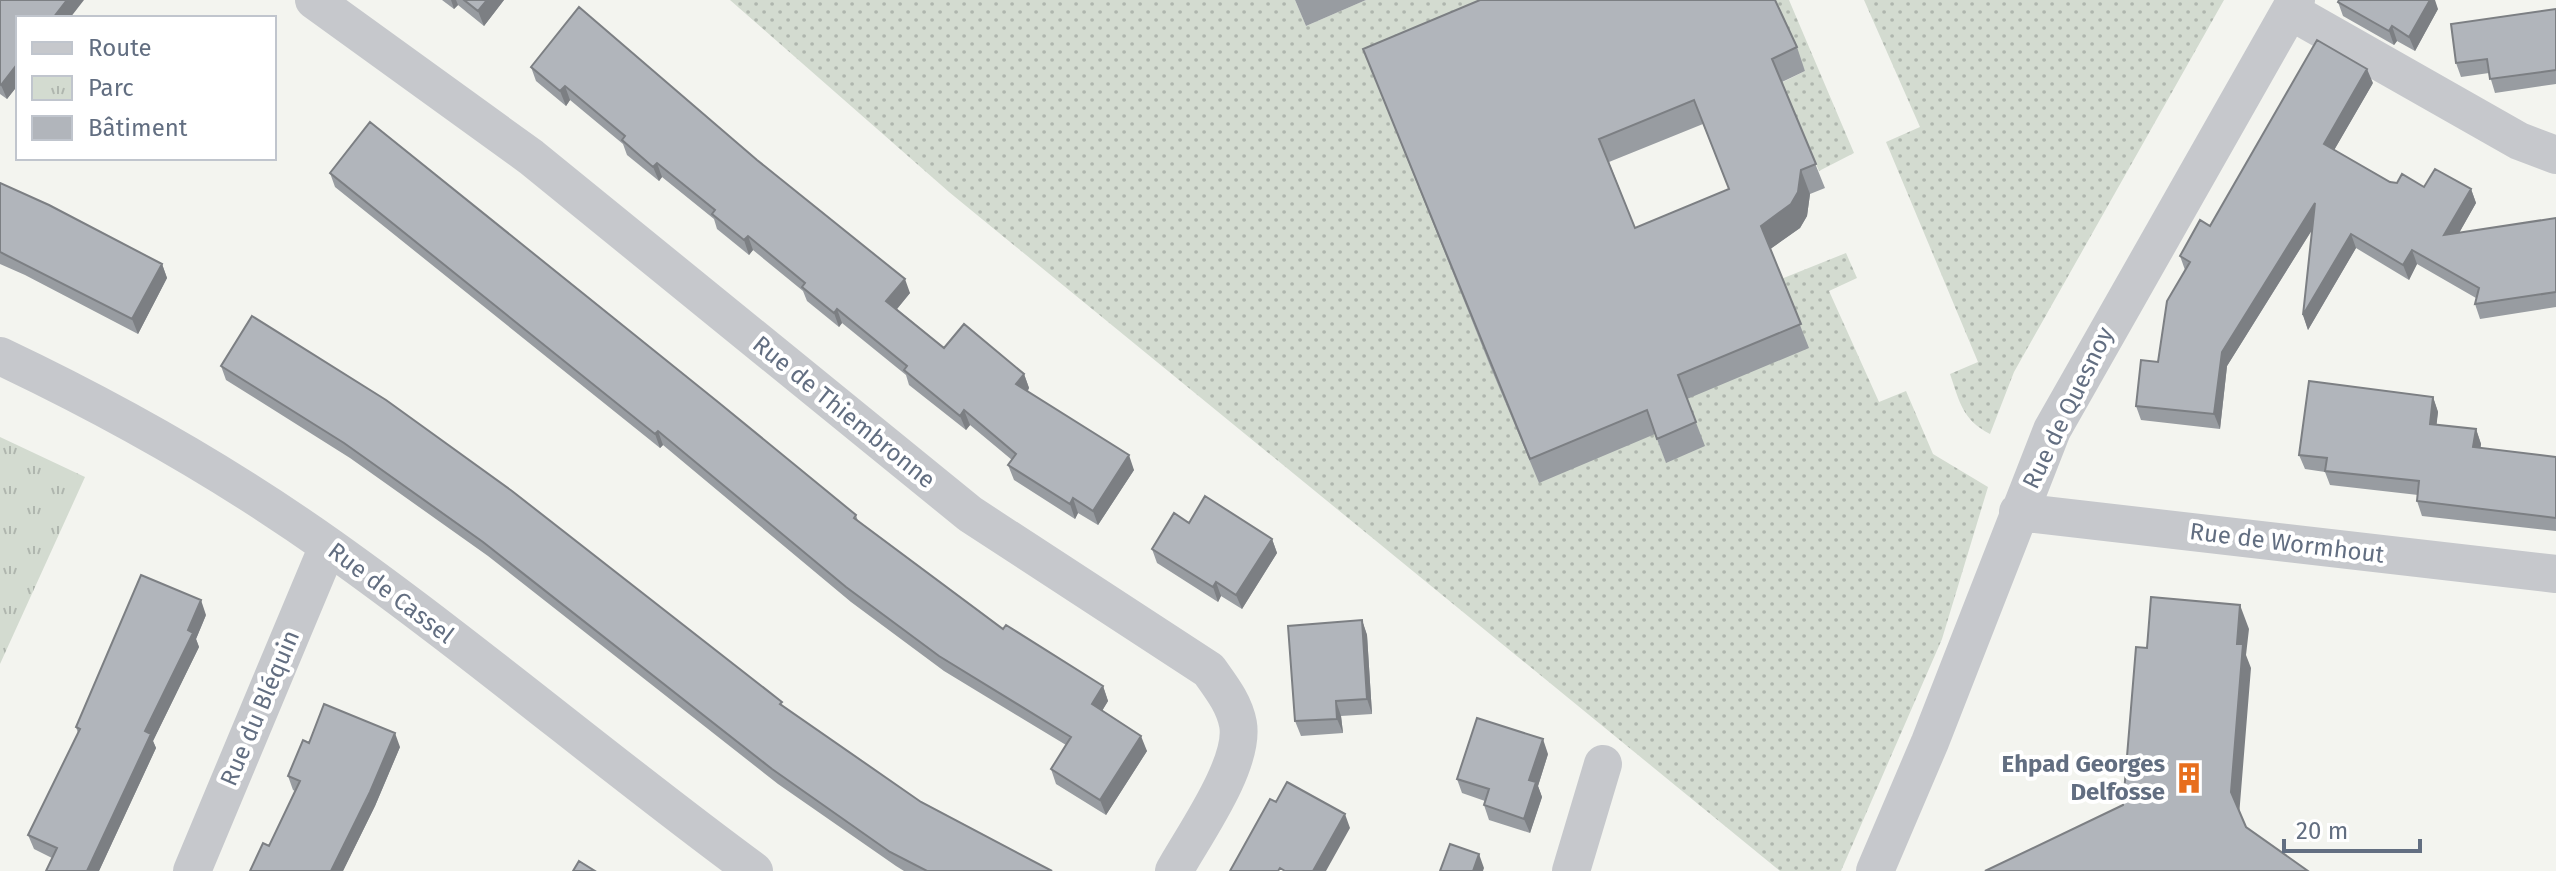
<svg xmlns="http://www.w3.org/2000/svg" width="2556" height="871" viewBox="0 0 2556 871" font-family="'Fira Sans',sans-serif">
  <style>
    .grass { fill: url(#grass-dots) }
    .park { fill: url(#park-tufts) }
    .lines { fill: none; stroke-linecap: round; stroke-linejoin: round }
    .street { stroke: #c6c8cc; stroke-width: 38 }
    .wall { fill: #989ca1; fill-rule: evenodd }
    .shaded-wall { fill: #7c7f83 }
    .building { fill: #b1b5bb; stroke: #7c7f83; stroke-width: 2; fill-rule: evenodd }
    .labels { text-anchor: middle; stroke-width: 8; stroke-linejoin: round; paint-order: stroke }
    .street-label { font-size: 24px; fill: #626e81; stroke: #fff }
    .poi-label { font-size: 24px; font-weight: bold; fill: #626e81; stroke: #fff; text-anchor: end }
  </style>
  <defs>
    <pattern id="grass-dots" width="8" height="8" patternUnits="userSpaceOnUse" patternTransform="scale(2)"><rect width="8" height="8" fill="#d3dbd0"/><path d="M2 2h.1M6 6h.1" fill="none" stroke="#afb6ae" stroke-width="1.8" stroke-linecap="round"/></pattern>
    <pattern id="park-tufts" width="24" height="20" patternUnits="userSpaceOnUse" patternTransform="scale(2)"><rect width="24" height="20" fill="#d3dbd0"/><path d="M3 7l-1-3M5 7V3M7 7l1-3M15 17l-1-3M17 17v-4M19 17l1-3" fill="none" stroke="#afb6ae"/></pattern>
  </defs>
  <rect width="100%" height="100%" fill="#f3f4ef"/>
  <path class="grass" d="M730 0H1295L1306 26 1366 0H1479L1489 24 1372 73 1513 418 1655 434 1666 462 1687 399 1771 283 1846 253 1857 278 1829 291 1879 402 1906 391 1933 454 1988 487 1942 639 1841 871H1780L949 192Z
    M1773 0H1789L1854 153 1819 171 1781 83 1805 71Z
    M1864 0H2224L2014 372 1990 434C1962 419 1960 403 1950 374L1978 362 1886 142 1920 127Z"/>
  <path class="park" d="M0 437 85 477 0 664Z"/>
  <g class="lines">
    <path class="street" d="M314 0 531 157 970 514 1209 670C1221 687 1234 703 1238 724 1245 764 1194 835 1174 871
      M2290 11 2519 141 2556 155
      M0 356C114 410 227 474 330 547 475 650 611 766 754 871
      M2018 512 2556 574
      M192 871 328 546
      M1571 871 1603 764
      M1875 871 1930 742 2052 430 2296 0"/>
  </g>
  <path class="wall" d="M0 0 18 18V85L7 99 0 94Z
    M442 0H504L484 26 458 5 454 9Z
    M1295 0H1366L1306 26Z
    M2338 2 2438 9 2415 51 2397 41 2394 45 2343 16Z
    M579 7 910 293 897 309 944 348 1024 374 1029 388 1028 391 1134 470 1098 525 1078 513 1075 519 1014 480 1008 465 1012 460 970 425 966 430 909 385 906 375 842 323 839 327 807 301 803 291 753 250 749 255 717 229 714 219 662 177 659 181 627 155 623 144 570 100 566 106 536 81 531 67Z
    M2556 9V84L2495 93 2489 73 2461 77 2456 63Z
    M1797 47 1805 71 1782 82 1825 188 1810 194 1807 216 1800 228 1770 249 1809 348 1687 399 1705 446 1666 463 1655 434 1539 483 1491 368 1363 49ZM1703 124 1729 189 1635 228 1609 162Z
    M2373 83 2334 150 2390 182 2424 187 2471 189 2476 203 2459 233 2556 218V307L2480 319 2475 304 2476 298 2417 264 2409 280 2356 248 2308 330 2303 315 2312 230 2227 366 2220 429 2141 420 2136 406 2158 362 2185 270 2180 256 2210 226Z
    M330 173 856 515 858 521 1003 629 1103 686 1108 701 1102 711 1147 751 1106 815 1056 784 1051 769 1066 745 944 671 851 602 663 445 660 448 335 187Z
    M0 183 162 264 167 278 138 334 25 275 0 264Z
    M221 366 784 707 921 802 1052 871H904L896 866 778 784 488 556 350 458 226 380Z
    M2433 397 2438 412 2436 425 2476 429 2481 444 2480 448 2556 457V531L2422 516 2417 501 2418 495 2330 485 2325 472 2305 469 2299 455Z
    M1189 523 1272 539 1277 553 1242 609 1221 596 1218 602 1157 563 1152 549Z
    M206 615 196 639 199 647 153 741 156 748 99 871H46L52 858 34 849 28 835 78 733 76 727Z
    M1362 620 1367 635 1372 714 1341 716 1343 733 1301 736 1295 721Z
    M309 743 400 747 375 806 343 871H250L269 846 295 791 293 790 288 776Z
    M1548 754 1538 786 1542 797 1530 833 1489 820 1484 805 1485 801 1462 793 1457 779Z"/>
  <path class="shaded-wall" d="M67 0H84L70 18H53Z
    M451 0H456L458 5 454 9Z
    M487 0H504L484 26 478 11Z
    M2430 0H2435L2438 9 2415 51 2409 37Z
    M2392 26 2397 41 2394 45 2389 31Z
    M18 63V85L7 99 1 85Z
    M2367 69 2373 83 2329 159 2324 144Z
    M565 86 570 100 566 106 560 91Z
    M657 163 662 177 659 181 653 167Z
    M1801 170 1810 194 1807 216 1800 228 1769 250 1761 226Z
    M2471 189 2476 203 2450 249 2444 235Z
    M2315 203 2320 217 2227 366 2220 429 2214 414 2222 352Z
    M2351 234 2356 248 2308 330 2303 315Z
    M748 236 753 250 749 255 744 240Z
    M2412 250 2417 264 2409 280 2403 265Z
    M162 264 167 278 138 334 132 319Z
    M905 279 910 293 892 315 886 301Z
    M837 309 842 323 839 327 834 313Z
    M1024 374 1029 388 1022 398 1016 384Z
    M2433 397 2438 412 2435 439 2430 424Z
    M964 410 970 425 966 430 960 416Z
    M2476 429 2481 444 2479 462 2473 447Z
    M658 431 663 445 660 448 655 434Z
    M1129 455 1134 470 1098 525 1093 511Z
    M1073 498 1078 513 1075 519 1070 504Z
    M1272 539 1277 553 1242 609 1236 595Z
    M1216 582 1221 596 1218 602 1213 587Z
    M201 600 206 615 196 639 199 647 153 741 156 748 99 871H87Z
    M2240 605 2249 629 2246 655 2251 668 2239 816 2231 792 2237 644Z
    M1362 620 1367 635 1372 714 1367 699Z
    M1103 686 1108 701 1097 719 1092 704Z
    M1336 701 1341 716 1343 733 1337 719Z
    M395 733 400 747 375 806 343 871H331Z
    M1141 736 1147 751 1106 815 1100 800Z
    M1543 739 1548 754 1538 786 1542 797 1530 833 1524 819 1529 780Z
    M1345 814 1350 828 1326 871H1313Z
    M1479 854 1484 868 1483 871H1473Z"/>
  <path class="building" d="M0 0H67L53 18H18V63L1 85 0 84Z
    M464 0H487L478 11Z
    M1480 0H1775L1797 47 1772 59 1816 164 1801 170 1798 192 1791 204 1761 226 1801 324 1678 375 1696 422 1657 439 1647 410 1530 459 1363 49ZM1694 100 1729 189 1635 228 1599 139Z
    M2339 0H2430L2409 37 2392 26 2389 31 2338 2Z
    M579 7 757 160 905 279 886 301 944 348 964 324 1024 374 1016 384 1129 455 1093 511 1073 498 1070 504 1008 465 1016 454 964 410 960 416 904 370 907 366 837 309 834 313 802 287 805 283 748 236 744 240 712 214 715 210 657 163 653 167 622 140 625 136 565 86 560 91 531 67Z
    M2556 9V70L2490 79 2487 59 2456 63 2451 24Z
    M2317 40 2367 69 2324 144 2390 182 2397 183 2402 174 2424 187 2435 169 2471 189 2444 235 2556 218V292L2475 304 2479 288 2412 250 2403 265 2351 234 2303 315 2315 203 2222 352 2214 414 2136 406 2141 360 2158 362 2167 301 2190 262 2180 256 2200 220 2210 226Z
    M370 122 718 402 856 515 854 518 1003 629 1006 625 1103 686 1092 704 1141 736 1100 800 1051 769 1071 737 939 656 846 587 658 431 655 434 330 173Z
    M0 183 49 205 162 264 132 319 0 252Z
    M252 316 386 400 512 491 782 702 780 704 921 802 1052 871H927L890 852 772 769 483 542 344 443 221 366Z
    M2309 381 2433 397 2430 424 2476 429 2473 447 2556 457V518L2417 501 2419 481 2325 471 2327 458 2299 455Z
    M1205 496 1272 539 1236 595 1216 582 1213 587 1152 549 1174 513 1189 523Z
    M141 575 201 600 188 630 193 633 145 731 151 734 87 871H46L57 848 28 835 80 729 76 727Z
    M2151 597 2240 605 2237 644H2243L2231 792 2246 827 2308 871H1985L2123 805 2136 647 2147 648Z
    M1362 620 1367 699 1336 701 1337 719 1295 721 1288 626Z
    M324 704 395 733 370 792 331 871H250L263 843 269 846 300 781 288 776 303 740 309 743Z
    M1477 718 1543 739 1529 780 1536 782 1524 819 1484 805 1489 789 1457 779Z
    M1287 782 1345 814 1313 871H1285L1280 868 1278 871H1230L1270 799 1276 802Z
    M1450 844 1479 854 1473 871H1440Z
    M579 861 595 871H573Z"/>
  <defs>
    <symbol id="building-bare" viewBox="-9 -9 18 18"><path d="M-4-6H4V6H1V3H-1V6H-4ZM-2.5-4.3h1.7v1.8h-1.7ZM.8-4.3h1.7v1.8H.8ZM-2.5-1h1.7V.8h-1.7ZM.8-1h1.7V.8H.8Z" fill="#e76e1d" stroke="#fff" stroke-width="2.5" paint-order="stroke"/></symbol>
  </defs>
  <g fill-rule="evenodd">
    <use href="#building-bare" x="2167" y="756" width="44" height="44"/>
  </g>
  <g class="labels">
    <g class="street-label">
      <text transform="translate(2068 408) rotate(-64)" y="8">Rue de Quesnoy</text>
      <text transform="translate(844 412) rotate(39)" y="8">Rue de Thiembronne</text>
      <text transform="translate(2287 543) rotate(7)" y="8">Rue de Wormhout</text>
      <text transform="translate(391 593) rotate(37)" y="8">Rue de Cassel</text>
      <text transform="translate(260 708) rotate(-67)" y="8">Rue du Bléquin</text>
    </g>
    <g class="poi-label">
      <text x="2165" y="772">Ehpad Georges<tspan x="2165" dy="28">Delfosse</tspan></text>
    </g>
  </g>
  <rect x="16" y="16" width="260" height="144" fill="#ffffff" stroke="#c0c5cd" stroke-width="2"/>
  <rect x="32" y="42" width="40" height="12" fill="#c6c8cc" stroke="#c0c5cd" stroke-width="2"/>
  <text x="88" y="56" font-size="24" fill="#626e81">Route</text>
  <rect x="32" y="76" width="40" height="24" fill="url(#park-tufts)" stroke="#c0c5cd" stroke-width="2"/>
  <text x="88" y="96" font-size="24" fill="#626e81">Parc</text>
  <rect x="32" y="116" width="40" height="24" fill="#b1b5bb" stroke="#c0c5cd" stroke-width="2"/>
  <text x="88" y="136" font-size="24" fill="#626e81">Bâtiment</text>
  <path d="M2284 839v12h136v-12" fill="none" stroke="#626e81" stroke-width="4"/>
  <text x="2296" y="839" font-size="24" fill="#626e81" stroke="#ffffff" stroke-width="6" paint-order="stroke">20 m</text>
</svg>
